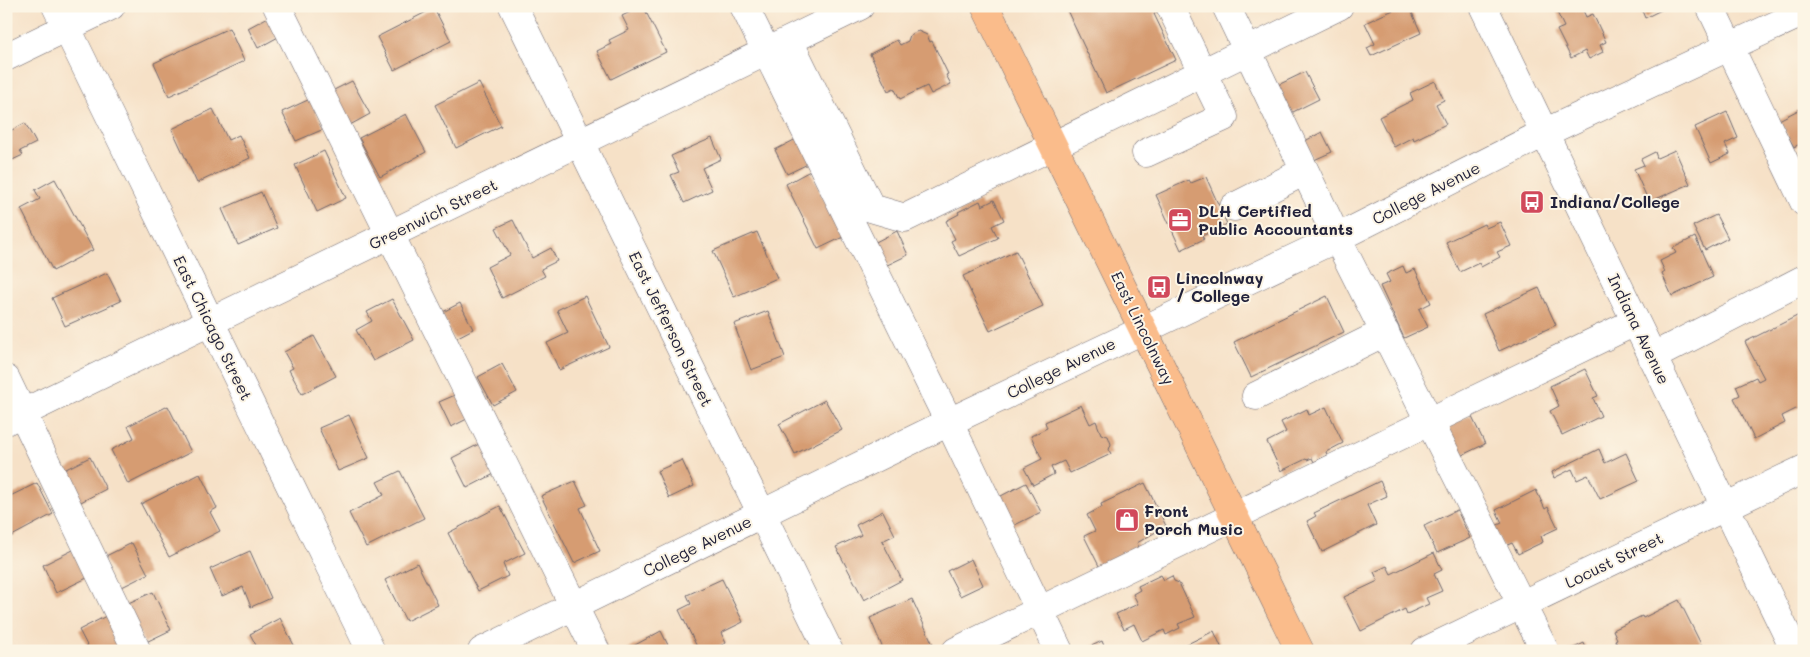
<svg xmlns="http://www.w3.org/2000/svg" width="1810" height="657" viewBox="0 0 1810 657" font-family="Mali,sans-serif">
  <style>
    .building { fill: #d69c72 }
    .lines { fill: none; stroke-linecap: round; stroke-linejoin: round }
    .minor-casing { stroke: #6c656c; stroke-width: 29 }
    .major-casing { stroke: #6c656c; stroke-width: 29 }
    .minor { stroke: #fff; stroke-width: 28 }
    .major { stroke: #fabc8b; stroke-width: 28 }
    .labels { text-anchor: middle; stroke-width: 4; stroke-linejoin: round; paint-order: stroke }
    .street-label { font-size: 16px; fill: #22223b; stroke: #fcf5e5 }
    .poi-label { font-size: 16px; font-weight: bold; fill: #22223b; stroke: #fcf5e5; text-anchor: start }
  </style>
  <rect width="100%" height="100%" fill="#fcf5e5"/>
  <filter id="ink" filterUnits="userSpaceOnUse"><feTurbulence type="fractalNoise" baseFrequency=".02" numOctaves="2"/><feDisplacementMap in="SourceGraphic" scale="10" xChannelSelector="R" yChannelSelector="G"/><feConvolveMatrix kernelMatrix="1 2 1 2 8 2 1 2 1" color-interpolation-filters="sRGB"/></filter>
  <filter id="wash" filterUnits="userSpaceOnUse"><feTurbulence type="fractalNoise" baseFrequency=".0096" numOctaves="4" result="noise"/><feDisplacementMap in="SourceGraphic" scale="20" xChannelSelector="R" yChannelSelector="G"/><feGaussianBlur stdDeviation="1.12" result="paint"/><feColorMatrix in="noise" values="0 0 0 0 0 0 0 0 0 0 0 0 0 0 0 0 0 1.4 0 .05"/><feComposite in="paint" operator="in"/></filter>
  <g filter="url(#wash)">
    <rect width="100%" height="100%" fill="#f6e1c7"/>
    <g id="blocks">
      <path class="building" d="M642 6H643L666 52 611 79 597 51 611 44 609 40 629 30 622 16Z
        M1065 6H1166L1167 8 1154 14 1176 60 1106 93Z
        M1402 6H1409L1421 33 1371 56 1367 48 1375 44 1365 23Z
        M1554 6H1581L1586 17 1593 14 1606 42 1600 45 1603 52 1589 59 1585 51 1571 58 1557 30 1564 27Z
        M1640 6H1669L1645 18Z
        M434 8 451 41 394 70 377 37Z
        M272 15 282 35 258 48 248 28Z
        M229 28 244 61 169 96 154 63Z
        M918 31 927 35 930 42 932 41 948 74 946 75 951 84 931 94 927 86 900 99 894 88 888 91 870 54 897 40 900 45 908 41 910 35Z
        M1305 72 1319 99 1289 114 1276 86Z
        M352 81 370 114 350 125 332 91Z
        M1435 81 1444 100 1436 104 1446 124 1414 140 1413 137 1394 147 1379 117 1413 100 1410 93Z
        M479 83 501 126 456 148 435 105Z
        M310 99 324 129 296 141 282 112Z
        M1804 107V142L1794 147 1779 120Z
        M213 109 228 140 239 135 250 158 197 183 172 129Z
        M1727 112 1738 138 1725 144 1730 154 1711 163 1695 127Z
        M406 114 426 152 380 177 359 138Z
        M6 123 10 131 25 123 36 143 20 151 23 155 6 163Z
        M1322 132 1332 152 1314 160 1305 141Z
        M800 137 812 162 787 174 775 150Z
        M712 138 721 159 702 168 712 190 684 203 671 175 679 172 671 156Z
        M1675 150 1690 184 1649 202 1634 169 1644 165 1641 159 1655 152 1657 158Z
        M324 151 346 198 317 212 295 165Z
        M810 171 843 237 818 249 786 184Z
        M1206 177 1227 224 1202 236 1204 239 1181 250 1156 195 1189 180 1191 183Z
        M55 179 93 250 53 271 21 209 40 199 35 190Z
        M261 192 277 228 238 245 222 209Z
        M994 200 1004 220 992 226 998 238 959 256 951 241 955 239 946 221 959 214 958 212 980 201 982 206Z
        M1716 215 1728 238 1705 250 1693 226Z
        M513 220 532 258 551 248 557 261 541 269 545 276 502 298 487 267 510 255 496 228Z
        M1500 222 1511 246 1497 252 1500 257 1481 267 1479 263 1460 272 1446 242 1484 224 1486 228Z
        M897 231 908 255 879 269 868 246Z
        M757 232 777 278 734 297 713 251Z
        M1695 237 1713 277 1672 296 1662 274 1665 272 1660 261 1676 253 1673 248Z
        M1016 251 1043 306 990 331 963 276Z
        M1403 266 1406 273 1415 269 1431 303 1419 309 1428 327 1404 338 1380 286 1390 282 1386 274Z
        M107 273 121 301 65 326 52 298Z
        M1539 288 1556 325 1499 351 1483 314Z
        M585 296 609 347 559 370 547 343 568 333 557 310Z
        M1327 296 1344 332 1251 377 1234 342Z
        M392 299 414 340 373 361 356 330 372 321 367 312Z
        M460 303 473 329 454 339 441 313Z
        M768 311 785 357 751 370 734 324Z
        M1803 313 1804 405 1782 416 1785 423 1754 439 1734 398 1740 395 1736 386 1756 377 1758 381 1764 378 1745 342Z
        M314 336 336 376 302 394 289 370 293 368 284 352Z
        M502 364 517 392 493 405 478 377Z
        M1585 369 1598 396 1593 398 1601 416 1562 435 1550 411 1559 406 1550 386Z
        M462 392 473 416 451 427 439 402Z
        M825 400 842 430 795 454 779 424Z
        M1081 405 1090 424 1096 421 1101 434 1108 436 1111 444 1109 450 1111 454 1070 473 1064 461 1051 467 1054 474 1033 485 1024 468 1042 459 1031 436 1047 428 1045 422Z
        M168 406 191 452 128 484 111 450 134 438 128 426Z
        M1326 407 1343 443 1326 452 1327 455 1314 462 1312 458 1307 460 1306 459 1281 471 1267 442 1286 432 1281 422 1307 409 1309 415Z
        M349 415 369 458 338 471 319 428Z
        M1471 415 1485 444 1458 457 1444 428Z
        M483 442 498 472 467 488 452 458Z
        M1599 449 1605 463 1626 453 1639 481 1600 499 1588 475 1577 480 1572 469 1554 478 1552 472Z
        M90 457 106 489 77 504 60 472Z
        M682 460 694 486 669 498 657 471Z
        M400 471 424 518 366 547 349 513 384 495 377 482Z
        M200 474 217 508 210 512 220 531 169 557 141 504Z
        M575 481 587 505 580 508 600 551 574 563 541 496Z
        M1380 481 1387 496 1367 505 1376 525 1322 552 1307 521 1316 516 1314 513Z
        M37 483 53 514 10 537 6 529V498Z
        M1026 483 1041 512 1013 526 999 497Z
        M1145 483 1166 526 1137 543 1141 552 1100 568 1084 536 1095 531 1087 515 1102 507 1101 504Z
        M1536 490 1545 509 1548 507 1558 528 1541 536 1543 542 1518 554 1512 543 1503 547 1493 527 1502 523 1496 510Z
        M500 506 525 553 503 564 508 576 478 591 448 533Z
        M1457 510 1470 538 1437 553 1424 526Z
        M883 511 895 535 882 541 902 580 864 600 836 547 861 535 856 525Z
        M132 543 148 574 120 588 104 557Z
        M75 549 89 577 56 593 43 565Z
        M250 551 271 598 251 607 243 587 222 596 210 569Z
        M1434 553 1442 570 1434 574 1442 591 1426 598 1429 604 1407 614 1405 609 1361 631 1344 597 1378 581 1374 572 1387 566 1391 574Z
        M971 559 983 585 960 596 947 571Z
        M417 563 438 605 406 621 385 580Z
        M1161 575 1164 580 1172 576 1174 581 1179 583 1195 617 1178 624 1180 628 1166 635 1164 630 1142 641 1134 624 1124 629 1116 614 1138 604 1133 594 1140 590 1138 586Z
        M722 579 743 622 721 633 726 643 709 651H699L679 610 691 604 687 595Z
        M153 592 171 630 144 643 126 604Z
        M912 599 936 651H884L870 618Z
        M1679 600 1702 646 1692 651H1620L1615 640 1617 639 1613 630 1642 616 1643 618Z
        M108 615 124 645 114 651H90L79 630Z
        M280 618 297 651H259L250 634Z
        M661 631 671 651H624Z
        M1214 631 1223 651H1178L1177 649Z
        M1102 641 1106 651H1081Z
        M1584 643 1587 651H1568Z"/>
    </g>
  </g>
  <g filter="url(#ink)">
    <use href="#blocks" fill-opacity="0" stroke="#6c656c" stroke-width="1"/>
    <g class="lines">
      <defs>
        <path id="minor" d="M56 6 371 651
          M277 6 596 651
          M513 6 829 651
          M744 6 949 422 1059 651
          M1226 6 1337 238 1545 651
          M1483 6 1795 651
          M1710 6 1804 202
          M789 41 871 208 905 218 1339 6
          M6 57 111 6
          M1146 153 1224 117 1170 6
          M1234 207 1305 171
          M1652 357 1804 279
          M6 379 137 651
          M1256 396 1385 332
          M6 421 860 6
          M482 651 949 422 1337 238 1544 133 1804 12
          M956 651 1635 322
          M1425 651 1804 469"/>
        <path id="major" d="M985 6 1300 651"/>
      </defs>
      <use href="#minor" class="minor-casing"/>
      <use href="#major" class="major-casing"/>
      <use href="#minor" class="minor"/>
      <use href="#major" class="major"/>
    </g>
  </g>
  <defs>
    <symbol id="bus-square" viewBox="-11 -11 22 22"><rect x="-9" y="-9" width="18" height="18" rx="4" fill="#d1495b" stroke="#fcf5e5"/><path d="M-5-6H5V4H4V6H2V4H-2V6H-4V4H-5ZM-3.5-4V0h7V-4ZM-3.5 1.2v1.5H-2V1.2ZM2 1.2v1.5H3.5V1.2Z" fill="#fff"/></symbol>
    <symbol id="office-square" viewBox="-11 -11 22 22"><rect x="-9" y="-9" width="18" height="18" rx="4" fill="#d1495b" stroke="#fcf5e5"/><path d="M-6-3h4V-5.5h4V-3h4V5H-6ZM-1-4.5V-3h2v-1.5ZM-6 0V1H6V0Z" fill="#fff"/></symbol>
    <symbol id="shop-square" viewBox="-11 -11 22 22"><rect x="-9" y="-9" width="18" height="18" rx="4" fill="#d1495b" stroke="#fcf5e5"/><path d="M-5-2.5h2.3a2.7 3.5 0 0 1 5.4 0H5L5.5 6h-11ZM-1.5-2.5h3a1.5 2.3 0 0 0-3 0Z" fill="#fff"/></symbol>
  </defs>
  <g fill-rule="evenodd">
    <use href="#bus-square" x="1518" y="188" width="28" height="28"/>
    <use href="#office-square" x="1166" y="206" width="28" height="28"/>
    <use href="#bus-square" x="1145" y="273" width="28" height="28"/>
    <use href="#shop-square" x="1113" y="506" width="28" height="28"/>
  </g>
  <g class="labels">
    <g class="street-label">
      <text transform="translate(1426 193) rotate(-27)" y="6">College Avenue</text>
      <text transform="translate(433 214) rotate(-26)" y="6">Greenwich Street</text>
      <text transform="translate(213 328) rotate(64)" y="6">East Chicago Street</text>
      <text transform="translate(1143 328) rotate(64)" y="6">East Lincolnway</text>
      <text transform="translate(671 329) rotate(64)" y="6">East Jefferson Street</text>
      <text transform="translate(1639 329) rotate(64)" y="6">Indiana Avenue</text>
      <text transform="translate(1061 368) rotate(-26)" y="6">College Avenue</text>
      <text transform="translate(697 546) rotate(-26)" y="6">College Avenue</text>
      <text transform="translate(1614 560) rotate(-26)" y="6">Locust Street</text>
    </g>
    <g class="poi-label">
      <text x="1550" y="208">Indiana/College</text>
      <text x="1198" y="217">DLH Certified<tspan x="1198" dy="18">Public Accountants</tspan></text>
      <text x="1176" y="284">Lincolnway<tspan x="1176" dy="18">/ College</tspan></text>
      <text x="1144" y="517">Front<tspan x="1144" dy="18">Porch Music</tspan></text>
    </g>
  </g>
  <rect width="1810" height="657" fill="none" stroke="#fcf5e5" stroke-width="25"/>
</svg>
